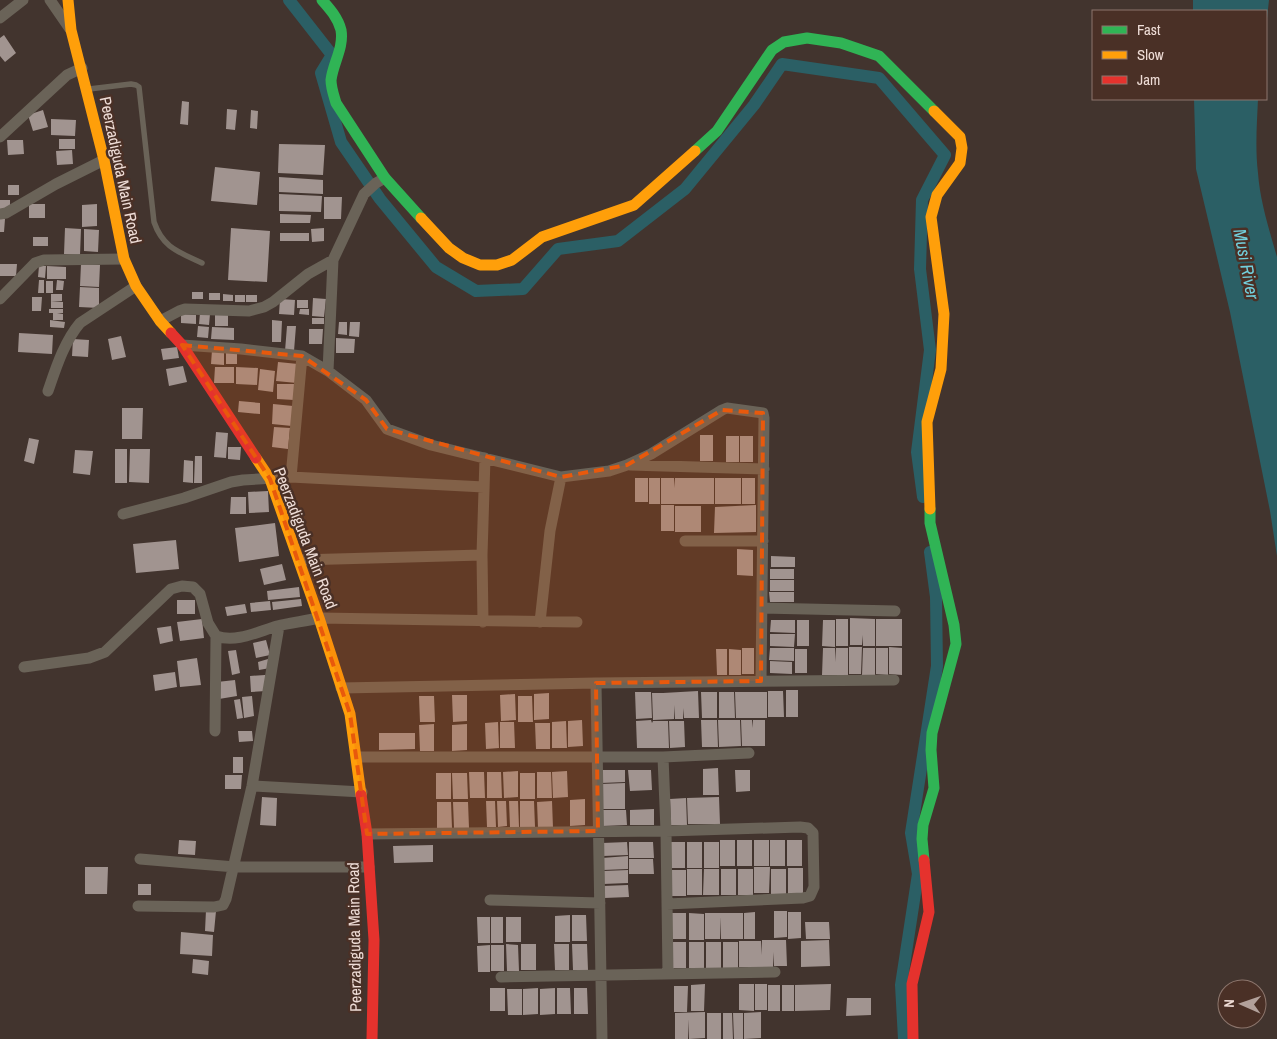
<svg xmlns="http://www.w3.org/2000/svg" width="1277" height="1039" viewBox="0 0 1277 1039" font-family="'Archivo Narrow',sans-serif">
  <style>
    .water { fill: #2b5f65 }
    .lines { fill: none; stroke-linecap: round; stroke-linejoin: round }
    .canal { stroke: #2b5f65; stroke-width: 12 }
    .building { fill: #a19490 }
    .lane { stroke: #6a6358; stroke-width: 5.5 }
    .street { stroke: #6a6358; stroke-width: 11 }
    .fast { stroke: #30b455; stroke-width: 11 }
    .slow { stroke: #ff9f0a; stroke-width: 11 }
    .jam { stroke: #e5322d; stroke-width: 11 }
    .marked { fill: #e8590c; fill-opacity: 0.2; stroke: #e8590c; stroke-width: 4; stroke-dasharray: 10 6; stroke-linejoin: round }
    .labels { text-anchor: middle; stroke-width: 5; stroke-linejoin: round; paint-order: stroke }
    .street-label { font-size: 16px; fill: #eedcd6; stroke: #4a3026 }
    .water-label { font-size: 18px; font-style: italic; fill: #72cfdc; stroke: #4a3026 }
  </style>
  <rect width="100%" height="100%" fill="#42342e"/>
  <path class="water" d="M1193 0H1269L1266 28V11H1193Z
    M1194 99H1258C1257 123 1255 148 1258 173 1260 201 1269 229 1277 257V556L1270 511 1230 312 1196 169Z"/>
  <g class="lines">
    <path class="canal" d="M289 0 332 55 321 73 341 142 380 199 436 267 476 291 523 289 558 249 618 241 685 189 754 105 782 64 879 78 945 155 922 200 920 269 930 350 917 452 923 497
      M904 1039 901 985 918 874 911 833 937 666 936 597 930 552"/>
  </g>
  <path class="building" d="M4 35 16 53 5 62 0 56V38Z
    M182 101 189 102 188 125 180 124Z
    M227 109 237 110 235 130 226 129Z
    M43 110 48 127 33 131 28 115Z
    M251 110 258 111 257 129 250 128Z
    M51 119 76 120 75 136 51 135Z
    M59 139H75V149H59Z
    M7 140H23L24 154 8 155Z
    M279 144 325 145 323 175 278 173Z
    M72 150 73 164 57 165 56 151Z
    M215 167 260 172 257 205 211 201Z
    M279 177 323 180V194L279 192Z
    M8 185H19V195H8Z
    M279 194 322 196 321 212 279 211Z
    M324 197H342L341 219H324Z
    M0 200H10V210H0Z
    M29 204H45V218H29Z
    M97 204V226L82 227V205Z
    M280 214 311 215 310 223H280Z
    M0 218 5 219 4 232H0Z
    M65 228 81 229 80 255 64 254Z
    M231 228 270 231 267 282 228 280Z
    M324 228V241L312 242 311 229Z
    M84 229 99 230 98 252 84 251Z
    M280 233H309V241H280Z
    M33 237H48V246H33Z
    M0 264H17L16 276H0Z
    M81 264 100 265 99 287 80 286Z
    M39 266H46L45 278 38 277Z
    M47 266 66 267V279H47Z
    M39 280H44V293H38Z
    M57 280 64 281 63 290H56Z
    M46 281H53V293H46Z
    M80 287 99 288V308L79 307Z
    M192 292H203V299H192Z
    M209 293H220V300H209Z
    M51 294H62V301H51Z
    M223 294 233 295V301H223Z
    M235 295H245V302H235Z
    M246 295H257V302H246Z
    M32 297H42L41 311H32Z
    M313 298 326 299 324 317 312 316Z
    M280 299 295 300 294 315 279 314Z
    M297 300H308V308H297Z
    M51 301 63 302V308H51Z
    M49 309H63V313L57 314H63V320H53V313H49Z
    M300 309H309V315L299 314Z
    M200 313 210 314 209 325 199 324Z
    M181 314 196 315V324L181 323Z
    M215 315H228V326H215Z
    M312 318H324V324H312Z
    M50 320 65 322 64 328 50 327Z
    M272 320 282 321 281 342H272Z
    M339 322H347V335L338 334Z
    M350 322H360L359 337 349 336Z
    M198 326 209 327 208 338 197 337Z
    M287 326H296L294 351H285Z
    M212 327 234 328V340L211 339Z
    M309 329H323L322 344H309Z
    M19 333 53 335 52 354 18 352Z
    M121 336 126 357 112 360 108 339Z
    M336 338 355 339 354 353H336Z
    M73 339 89 340 88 357 72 356Z
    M177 347 179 358 163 360 161 349Z
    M212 350 224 351V365L211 364Z
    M226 351H237V364H226Z
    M278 362 298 364 297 383 276 381Z
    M183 366 187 382 169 386 166 369Z
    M215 367H234V383H214Z
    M236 367 258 368 257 385 236 384Z
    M260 369 275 371 273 392 258 390Z
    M277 384H295L294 400 277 399Z
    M239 401 260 403V414L238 412Z
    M273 404 293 406 292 426 272 424Z
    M122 408H143L142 439H122Z
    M274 427 290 428 288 449 272 447Z
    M216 432 228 433 226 458 214 457Z
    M700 435H713V461H700Z
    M726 436H739V462H726Z
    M740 436H753V462H740Z
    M29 438 39 440 34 464 24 461Z
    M228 447H241L240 460 228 459Z
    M115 449H127V483H115Z
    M130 449H150L149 483 129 482Z
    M75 450 93 451 90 475 73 473Z
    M195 456H202V483H194Z
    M184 460 193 461V483L183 482Z
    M635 478H648V502H635Z
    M649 478H660V504H649Z
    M661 478H674V488L675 478H714V504H661Z
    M715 478H741V504H715Z
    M742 478H755V504H742Z
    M268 491 269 512 249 513 248 492Z
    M231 497H246V514H230Z
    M661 505H674V531H661Z
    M756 505V532L714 533 715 507Z
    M675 506H701V532H675Z
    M275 523 279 556 239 562 235 528Z
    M176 540 179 569 136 573 133 544Z
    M737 549 753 550V576L737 575Z
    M771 556 795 557V567H771Z
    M282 564 286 580 264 585 260 569Z
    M770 569H794V579H770Z
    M770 580H794V591H770Z
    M299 587 300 597 268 600 267 591Z
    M769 592H794V602H770Z
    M301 599 302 606 273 610 272 602Z
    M177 600H195V614H177Z
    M270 601 271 610 251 612 250 603Z
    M245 604 247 613 227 616 225 607Z
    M850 618 875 619V646H863V635L862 645H850Z
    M202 619 204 638 180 641 177 622Z
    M836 619H848V646H836Z
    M876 619H902V646H876Z
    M771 620H795V633L770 632Z
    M797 620H809V646H797Z
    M823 620H835V647L822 646Z
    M171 626 173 641 160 644 157 628Z
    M770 634H795L794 647 770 646Z
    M266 640 270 655 256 658 253 643Z
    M849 647H862L861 674H849Z
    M889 647 902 648V675L889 674Z
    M742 648H754V674H742Z
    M770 648H794V661L769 660Z
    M823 648H835L836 662V648H848V675H822Z
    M863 648H875V675H862Z
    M876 648H888V675L876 674Z
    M716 649H727V675H717Z
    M729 649 741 650V675H729Z
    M795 649H807V673H795Z
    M236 650 240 673 232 675 228 651Z
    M197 658 201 685 180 687 177 661Z
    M268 659 270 668 259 670 258 662Z
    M770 661 792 662V674L770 673Z
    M175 672 177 687 155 691 153 675Z
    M265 675 266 691 251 692 250 676Z
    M235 680 237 696 219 699 217 682Z
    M786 690H798V717H786Z
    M698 691 699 718H684L683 708V719H675L674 705V719L653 720 652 693H663L664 706 663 693Z
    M768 691H783L784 717H768Z
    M635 692H651L652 718 636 719Z
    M701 692H717V718H702Z
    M719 692H734L735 718H719Z
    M735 692H767V718H736Z
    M549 693V719L534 720V694Z
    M515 694 516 720 501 721 500 695Z
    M452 695H467V721L453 722Z
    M252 696 254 716 244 718 242 697Z
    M419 696H434L435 722H420Z
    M518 696H532L533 722H518Z
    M240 699 243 718 237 719 234 700Z
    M582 720 583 746 568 747V721Z
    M651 720 652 723 653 721H668L669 748H637L636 721Z
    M701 720H717L718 747H702Z
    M718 720H740L741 746 719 747Z
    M741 720H752V728L753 720H765V746H742Z
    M566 721 567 748H552V722Z
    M669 721H684L685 747 670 748Z
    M498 722 499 748 486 749 485 723Z
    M500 722H514L515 748H500Z
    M535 723H550V749H536Z
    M434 724V751H420L419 725Z
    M467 724V750L452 751V725Z
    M238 731H252L253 741 239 742Z
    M379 733H415V749L379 750Z
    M233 757H243V773H233Z
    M718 768 719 795H703V769Z
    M601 770H625V782L601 783Z
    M628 770H651L652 790 630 791Z
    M735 770H750V791L736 792Z
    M518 771V797L504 798 503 772Z
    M567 771 568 797 553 798 552 772Z
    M469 772H484L485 798H470Z
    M487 772H501L502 798H487Z
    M537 772H551L552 798H537Z
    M436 773H451V799H436Z
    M452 773H467L468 799H453Z
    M520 773H535V799H520Z
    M225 775H242L241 789H225Z
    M625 783V809H601V784Z
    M262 797 277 798 276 826 260 825Z
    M719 797 720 824H688L687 798Z
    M686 798 687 825H671L670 799Z
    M585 799V825L570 826V800Z
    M486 801H495L496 827H487Z
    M497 801H506L507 826 498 827Z
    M509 801H518L519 827H510Z
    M520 801H534L535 827H520Z
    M552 801 553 828H538L537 802Z
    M437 802H451L452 828H437Z
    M453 802H468L469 828H454Z
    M654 809V825H630V810Z
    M602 810H626L627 825 602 826Z
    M179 840 196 841 195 855 178 854Z
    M720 840H735V866H720Z
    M737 840H752V866H737Z
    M754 840H769V866H754Z
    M770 840H785V866H770Z
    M787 840H802V866H787Z
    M627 842 628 855 603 856 602 843Z
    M629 842H653L654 858H629Z
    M670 842H685V868H670Z
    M687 842H702V868H687Z
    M704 842H719V868H704Z
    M433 845V862L394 863 393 846Z
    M628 856V869L603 870 602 858Z
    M629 859H653L654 874H629Z
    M85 867H108L107 894H85Z
    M754 867H770L769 893H754Z
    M788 868H803V894H788Z
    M687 869H702V895H687Z
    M704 869H719V895H703Z
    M721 869H736V895H721Z
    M738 869H753V895H738Z
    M771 869H786V895H771Z
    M628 870V883L603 884V871Z
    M671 870H686V896H671Z
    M138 884H151V895H138Z
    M628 885 629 897 604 898 603 886Z
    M206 910 216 911 214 932 205 931Z
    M774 911H787V937L774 938Z
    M755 912V939H744V913Z
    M788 912H801V938L788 939Z
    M671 913H686V939H671Z
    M689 913 704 914V940H689Z
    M705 913H743V939H721V917L720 939H705Z
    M570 915V942H555V916Z
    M572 915H586L587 941H572Z
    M477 917H490V943H478Z
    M491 917H503V943H491Z
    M506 917H521V942H506Z
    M805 922H829L830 939H806Z
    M181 932 213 935 212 956 180 954Z
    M762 940H786L787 966H774L773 952V967H739V941H761L762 955Z
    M829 940 830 966 801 967V941Z
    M671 942H686V968H671Z
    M689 942H704V968H689Z
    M706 942H721V968H706Z
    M723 942H738V968H723Z
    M506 944 518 945 519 971H507Z
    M521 944H536V970H521Z
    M554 944H569V970H555Z
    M572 944H587L588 970H573Z
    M490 945V972H478L477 946Z
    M491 945H504V971H491Z
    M193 959 209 961 208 975 192 973Z
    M705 984 704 1011H691V985Z
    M739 984H754V1011L739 1010Z
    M755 984H767V1010H755Z
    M831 984 830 1010 795 1011V985Z
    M768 985H780V1011H768Z
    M782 985H794V1011H782Z
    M674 986H688L687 1012H674Z
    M490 988H505V1011H490Z
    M538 988V1014L523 1015V989Z
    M555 988V1014L540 1015V989Z
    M557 988H570L571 1014H557Z
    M574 988H587L588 1014H574Z
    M507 989H522V1015H508Z
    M847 998H871V1015L846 1016Z
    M705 1012V1038L689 1039V1019L688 1039H675V1013Z
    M761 1012V1038L744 1039V1013Z
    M707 1013H721V1039H707Z
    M723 1013H732L733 1039H723Z
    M733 1013H743V1039H734Z"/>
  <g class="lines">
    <path class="lane" d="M89 89 131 84 136 85 139 87 154 222C163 248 179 252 202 263"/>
    <path class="street" d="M50 0 70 29
      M0 18 23 0
      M0 137 67 75 82 68
      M0 214 6 213 56 184 104 160
      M0 299 35 263 44 260 124 259
      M160 321 179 311 185 309 249 311 264 307 273 302 308 274 333 260
      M182 345 241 349 302 356 328 371 366 400 387 429 431 445 561 477 609 471 627 465 651 454 722 410 727 408 763 413 764 418 761 681
      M328 371 333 260 364 194 376 183 385 178
      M48 391C56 368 64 342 80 323L136 286
      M630 465 764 469
      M291 477 302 356
      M123 514 184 498 231 482 243 480 291 477 484 487
      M685 541H763
      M299 560 482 555
      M762 608 895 611
      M483 622 482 555 485 458
      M540 622 550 531 561 477
      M24 667 89 658 105 652 171 589 182 586 193 587 200 594 208 623 216 636C236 643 257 632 277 626 290 623 305 621 319 618L577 622
      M596 683 602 1039
      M341 688 596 683 894 680
      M215 731 216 636
      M357 757H663L749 753
      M663 757 666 831 668 974
      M252 786 362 792
      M367 834 666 831 800 827 808 828 813 833 814 887 810 896 803 898 667 904
      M140 859 235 867H369
      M490 900 600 903
      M138 906 214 907 223 905 226 899 252 786 279 626
      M501 977 775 972"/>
    <path class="fast" d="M322 0C330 9 338 18 341 30 344 48 333 63 331 80 331 88 334 96 336 103L385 178 421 218
      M695 151 717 131 772 50 784 42 807 38 841 43 879 56 934 111
      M924 860 922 839 923 825 934 788 931 750 932 733 956 644 954 625 930 523V509"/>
    <path class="slow" d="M68 0 71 30 104 160 124 259 136 286 160 321 171 333
      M421 218 449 248 463 258 480 265H497L512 260 542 237 634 205 695 151
      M256 458 270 479 319 618 350 714 361 795
      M930 509 927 422 941 369 944 314 931 217 937 195 960 163 962 148 960 137 934 111"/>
    <path class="jam" d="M171 333 182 345 256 458
      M361 795 367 834 374 940 372 1039
      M913 1039 912 984 929 912 924 860"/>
  </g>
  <path class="marked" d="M182 345 302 356 366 400 387 429 561 477 627 465 722 410 763 413 761 681 596 683 598 831 367 834 350 714 270 479Z"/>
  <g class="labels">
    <g class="street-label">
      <text transform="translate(121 170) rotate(78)" y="6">Peerzadiguda Main Road</text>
      <text transform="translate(306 538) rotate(69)" y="6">Peerzadiguda Main Road</text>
      <text transform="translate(354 937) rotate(-91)" y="6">Peerzadiguda Main Road</text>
    </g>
    <g class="water-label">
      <text transform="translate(1246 264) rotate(79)" y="6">Musi River</text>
    </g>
  </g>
  <rect x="1092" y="10" width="175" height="90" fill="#4a3026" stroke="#8c756c"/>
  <rect x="1102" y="26" width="25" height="8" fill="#30b455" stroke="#8c756c"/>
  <text x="1137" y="35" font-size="15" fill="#eedcd6">Fast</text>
  <rect x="1102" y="51" width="25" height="8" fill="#ff9f0a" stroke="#8c756c"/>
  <text x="1137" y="60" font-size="15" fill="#eedcd6">Slow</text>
  <rect x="1102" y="76" width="25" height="8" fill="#e5322d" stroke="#8c756c"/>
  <text x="1137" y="85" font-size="15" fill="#eedcd6">Jam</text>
  <g transform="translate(1242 1004) rotate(272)"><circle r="24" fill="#4a3026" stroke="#8c756c"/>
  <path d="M0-4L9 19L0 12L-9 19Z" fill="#b2a19b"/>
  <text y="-8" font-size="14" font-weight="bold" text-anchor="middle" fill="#eedcd6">N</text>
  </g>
</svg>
